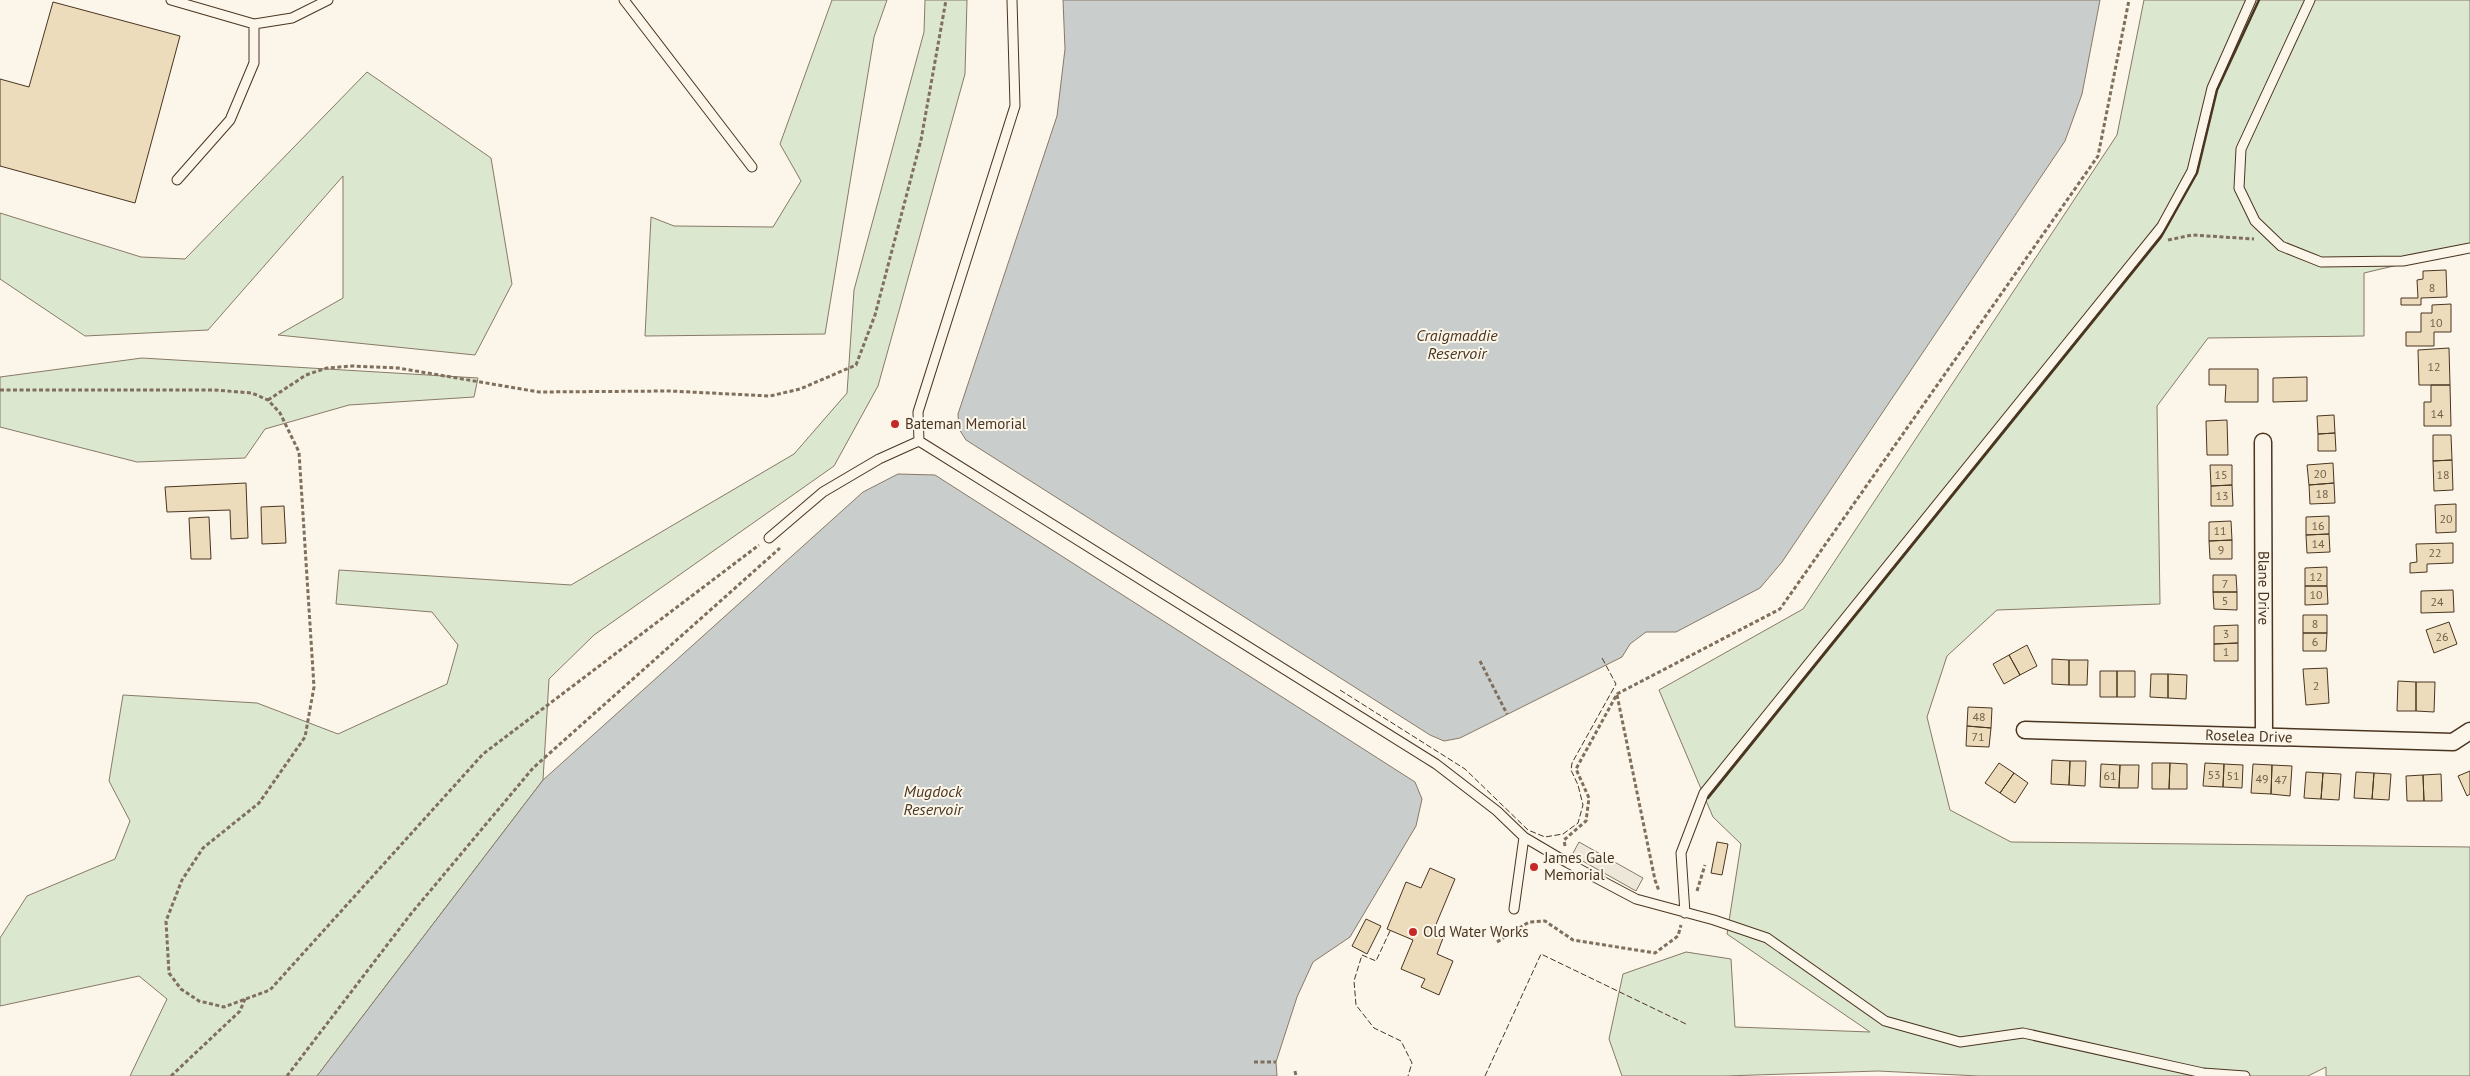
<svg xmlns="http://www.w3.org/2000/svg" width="2470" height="1076" viewBox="0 0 2470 1076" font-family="'PT Sans',sans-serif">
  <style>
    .green { fill: #dce7d0; stroke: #887966 }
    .parking { fill: #ede7d9; stroke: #887966 }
    .water { fill: #c9cecd; stroke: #887966 }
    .building { fill: #ecdcbc; stroke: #4a3520 }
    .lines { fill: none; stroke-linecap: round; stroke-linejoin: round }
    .service-casing { stroke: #4a3520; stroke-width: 11 }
    .minor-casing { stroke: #4a3520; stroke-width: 19 }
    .path { stroke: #7f6f5c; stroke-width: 3; stroke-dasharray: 4 2.5; stroke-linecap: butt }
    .service { stroke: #fbf6e9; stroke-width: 9 }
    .minor { stroke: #fbf6e9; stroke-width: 16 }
    .fence { stroke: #4a3520; stroke-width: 1; stroke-dasharray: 6 2.5; stroke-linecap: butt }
    .wall { stroke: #4a3520; stroke-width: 2.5 }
    .poi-dot { fill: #c62828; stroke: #fbf6e9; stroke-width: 2 }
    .labels { text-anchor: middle; stroke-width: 4; stroke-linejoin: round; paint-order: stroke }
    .number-label { font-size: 12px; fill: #725f47 }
    .poi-label { font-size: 15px; fill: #4a3520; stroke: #fbf6e9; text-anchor: start }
    .street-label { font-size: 15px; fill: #4a3520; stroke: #fbf6e9 }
    .water-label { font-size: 16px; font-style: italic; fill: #4a3520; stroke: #fbf6e9 }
  </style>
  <rect width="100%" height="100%" fill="#fbf6e9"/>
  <path class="green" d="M832 0H887L874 37 825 334 645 336 651 217 674 226 773 227 801 181 780 144Z
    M925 0H967L965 74 878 386 834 466 594 635 549 679 543 780 317 1076H130L167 999 139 976 0 1006V938L27 896 115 859 130 821 109 781 123 695 257 703 338 734 447 684 458 645 432 612 336 604 339 570 571 585 794 454 847 393 854 290 924 32Z
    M2144 0H2470V248L2364 273V336L2208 338 2157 406 2160 604 1997 610 1947 656 1927 717 1950 810 2011 842 2470 847V1076H2326V1067L2308 1076H1979L1878 1071 1725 1076H1622L1609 1039 1623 974 1686 952 1731 959 1735 1027 1870 1032 1727 934 1741 844 1713 817 1659 690 1803 609 2117 135Z
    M367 72 491 158 512 284 475 355 278 335 343 298V176L208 330 85 336 0 279V213L141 257 185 259Z
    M142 358 478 378 474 397 349 405 265 429 245 458 137 462 0 427V377Z"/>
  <path class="parking" d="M1579 842 1643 878 1636 891 1572 855Z"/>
  <path class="water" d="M1063 0H2100L2082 94 2065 141 1782 562 1760 588 1676 632H1646L1630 644 1622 657 1460 738 1444 741 1430 735 966 440 959 429 958 414 1057 116 1065 49Z
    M898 474 935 475 1415 782 1422 799 1416 826 1350 937 1313 962 1297 997 1276 1062 1277 1076H317L543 780 863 492Z"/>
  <path class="building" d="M53 2 180 36 135 203 0 166V79L29 87Z
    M2446 270 2447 297 2421 298V305H2401V298H2418L2417 280 2423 279V271Z
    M2451 304V332H2434V346H2406V332H2421V313H2432V305Z
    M2449 348 2450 385H2419L2418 350Z
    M2209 369H2258V402H2225L2226 385H2209Z
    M2307 377V401L2273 402V378Z
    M2431 385H2450L2451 426H2424V402H2431Z
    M2334 415 2335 433 2318 434 2317 416Z
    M2227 420 2228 455H2207L2206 421Z
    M2335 433 2336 451H2318V434Z
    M2433 435H2451L2452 460 2433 461Z
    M2452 460 2453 490 2434 491 2433 461Z
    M2333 463 2334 483 2309 485 2307 465Z
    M2210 465H2232V485L2211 486Z
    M246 483 248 538 231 539 230 510 167 512 165 487Z
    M2334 483 2335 503 2310 504 2309 485Z
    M2232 485 2233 506H2211V486Z
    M2456 504V532L2436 533 2435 505Z
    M284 506 286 543 262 544 261 507Z
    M2329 516V534L2306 535V517Z
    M209 517 211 559H191L189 518Z
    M2231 521 2232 540 2209 541V522Z
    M2329 534 2330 552 2307 553 2306 535Z
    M2232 540V559H2210L2209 541Z
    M2453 543V563L2427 564V572L2410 573V563L2417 562 2416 544Z
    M2327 567V586H2305V568Z
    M2213 575H2236L2237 592H2213Z
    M2305 586H2327L2328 604 2305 605Z
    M2453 590 2454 612 2421 613V591Z
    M2213 592H2237V610L2214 609Z
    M2303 615H2327V633H2303Z
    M2449 622 2457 644 2434 653 2426 630Z
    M2238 625V643L2214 644V626Z
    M2303 633H2327L2326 651H2303Z
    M2238 643V661H2214V644Z
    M2027 645 2037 666 2020 675 2009 655Z
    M2009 655 2020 675 2004 684 1993 664Z
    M2052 659 2069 660V685L2052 684Z
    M2069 660H2088L2087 685H2069Z
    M2327 668 2329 703 2306 705 2303 669Z
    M2100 671H2117V697H2100Z
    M2117 671H2135V697H2117Z
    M2151 674H2168V698L2150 697Z
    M2168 674 2187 675 2186 699 2168 698Z
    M2398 681 2416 682V711H2397Z
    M2416 682H2435L2434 712 2416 711Z
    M1968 707 1992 708 1991 728 1967 726Z
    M1967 726 1991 728 1989 747 1966 746Z
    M2052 760 2070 761 2069 785 2051 784Z
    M2070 761H2086L2085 786 2069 785Z
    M1999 763 2014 773 2000 793 1985 783Z
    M2152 763H2170L2169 789H2152Z
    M2170 763 2187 764V789H2169Z
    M2205 763 2224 764 2223 787 2203 786Z
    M2101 764 2120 765 2119 788 2100 787Z
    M2224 764 2243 765 2242 788 2223 787Z
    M2253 764 2272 765 2271 794 2251 793Z
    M2120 765H2139L2138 788H2119Z
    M2272 765 2292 766 2290 796 2271 794Z
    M2470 771V794L2467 796 2458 776Z
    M2306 772 2323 773 2321 799 2304 798Z
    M2356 772 2374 773 2372 799 2354 798Z
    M2014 773 2028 783 2015 803 2000 793Z
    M2323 773 2341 774 2339 800 2321 799Z
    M2374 773 2391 774 2389 800 2372 799Z
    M2441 774 2442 801H2424L2423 775Z
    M2423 775 2424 801H2407L2406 776Z
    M1717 842 1728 844 1722 875 1711 873Z
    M1430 868 1455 879 1432 934 1443 938 1437 954 1453 961 1439 995 1421 987 1425 979 1401 969 1413 940 1387 929 1406 882 1421 888Z
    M1366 919 1381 926 1367 954 1352 946Z"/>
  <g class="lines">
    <defs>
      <path id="service" d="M171 0 254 24 292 18 328 0
        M624 0 752 167
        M1012 0 1015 106 918 412 919 441 1436 764 1497 811 1524 837 1568 863 1636 899 1714 920 1767 938 1885 1021 1960 1042 2023 1033 2203 1073 2245 1076
        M2310 0 2241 149 2239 188 2255 221 2281 246 2321 262 2403 261 2470 248
        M177 180 230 120 254 63V24
        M769 538 823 492 879 459 919 441
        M1514 909 1524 837
        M1685 913 1681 853 1704 793 2162 226 2192 171 2212 88 2251 0"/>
      <g id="minor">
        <path id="s1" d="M2263 442 2264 735"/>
        <path id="s2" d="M2025 730 2453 742 2470 731"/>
      </g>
    </defs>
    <use href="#service" class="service-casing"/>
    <use href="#minor" class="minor-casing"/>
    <path class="path" d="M2168 240 2192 235 2254 239
      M0 390H214L252 393 268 400 280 413 299 452 314 687 305 737 259 803 203 848 182 880 166 921 169 973 181 989 199 1001 224 1007 270 990 483 754 759 545
      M268 400 306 375 327 368 352 366 398 368 539 392 670 391 770 396 800 389 856 365 875 315 921 140 946 0
      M1480 661 1507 714
      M1617 695 1655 880 1659 891
      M1565 846 1564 840 1586 821 1589 798 1576 769 1617 694 1780 609 2098 156 2129 0
      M1697 891 1705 865
      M1497 942 1529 922 1545 921 1573 940 1655 953 1678 936 1681 925
      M1254 1062H1276
      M1295 1071 1296 1076
      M171 1076 240 1011 245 999
      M287 1076 410 915 533 768 780 548"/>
    <use href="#service" class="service"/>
    <use href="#minor" class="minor"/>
    <path class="fence" d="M1340 690 1465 769 1528 830 1545 837 1563 834 1578 823 1583 805 1578 785 1571 770 1572 763 1616 684 1602 658
      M1390 931 1376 961 1362 955 1354 981 1356 1005 1374 1028 1401 1041 1412 1063 1408 1076
      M1485 1076 1541 954 1688 1025"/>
    <path class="wall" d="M1708 798 2161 237 2197 173 2217 90 2259 0"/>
  </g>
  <g class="poi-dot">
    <circle cx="895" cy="424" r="5"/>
    <circle cx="1534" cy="867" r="5"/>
    <circle cx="1413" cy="932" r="5"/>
  </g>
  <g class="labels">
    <g class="number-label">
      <text x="2432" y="292">8</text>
      <text x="2436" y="327">10</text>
      <text x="2434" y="371">12</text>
      <text x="2437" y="418">14</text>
      <text x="2320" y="478">20</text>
      <text x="2221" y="479">15</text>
      <text x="2443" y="479">18</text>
      <text x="2322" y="498">18</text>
      <text x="2222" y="500">13</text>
      <text x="2446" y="523">20</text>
      <text x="2318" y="530">16</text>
      <text x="2220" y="535">11</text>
      <text x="2318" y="548">14</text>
      <text x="2221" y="554">9</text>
      <text x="2435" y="557">22</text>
      <text x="2316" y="581">12</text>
      <text x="2225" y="588">7</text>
      <text x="2316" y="599">10</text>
      <text x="2225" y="605">5</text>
      <text x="2437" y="606">24</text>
      <text x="2315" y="628">8</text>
      <text x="2226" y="638">3</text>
      <text x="2442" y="641">26</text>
      <text x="2315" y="646">6</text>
      <text x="2226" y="656">1</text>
      <text x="2316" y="690">2</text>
      <text x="1979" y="721">48</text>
      <text x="1978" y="741">71</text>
      <text x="2214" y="779">53</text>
      <text x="2110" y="780">61</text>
      <text x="2233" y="780">51</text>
      <text x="2262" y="783">49</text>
      <text x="2281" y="784">47</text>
    </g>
    <g class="poi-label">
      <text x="905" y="429">Bateman Memorial</text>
      <text x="1544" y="863">James Gale<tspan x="1544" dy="17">Memorial</tspan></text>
      <text x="1423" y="937">Old Water Works</text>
    </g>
    <g class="street-label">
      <text dy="5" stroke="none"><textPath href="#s1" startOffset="146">Blane Drive</textPath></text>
      <text dy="5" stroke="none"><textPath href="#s2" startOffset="224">Roselea Drive</textPath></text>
    </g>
    <g class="water-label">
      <text x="1457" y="341">Craigmaddie<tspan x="1457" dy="18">Reservoir</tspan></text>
      <text x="933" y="797">Mugdock<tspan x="933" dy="18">Reservoir</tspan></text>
    </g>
  </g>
</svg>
